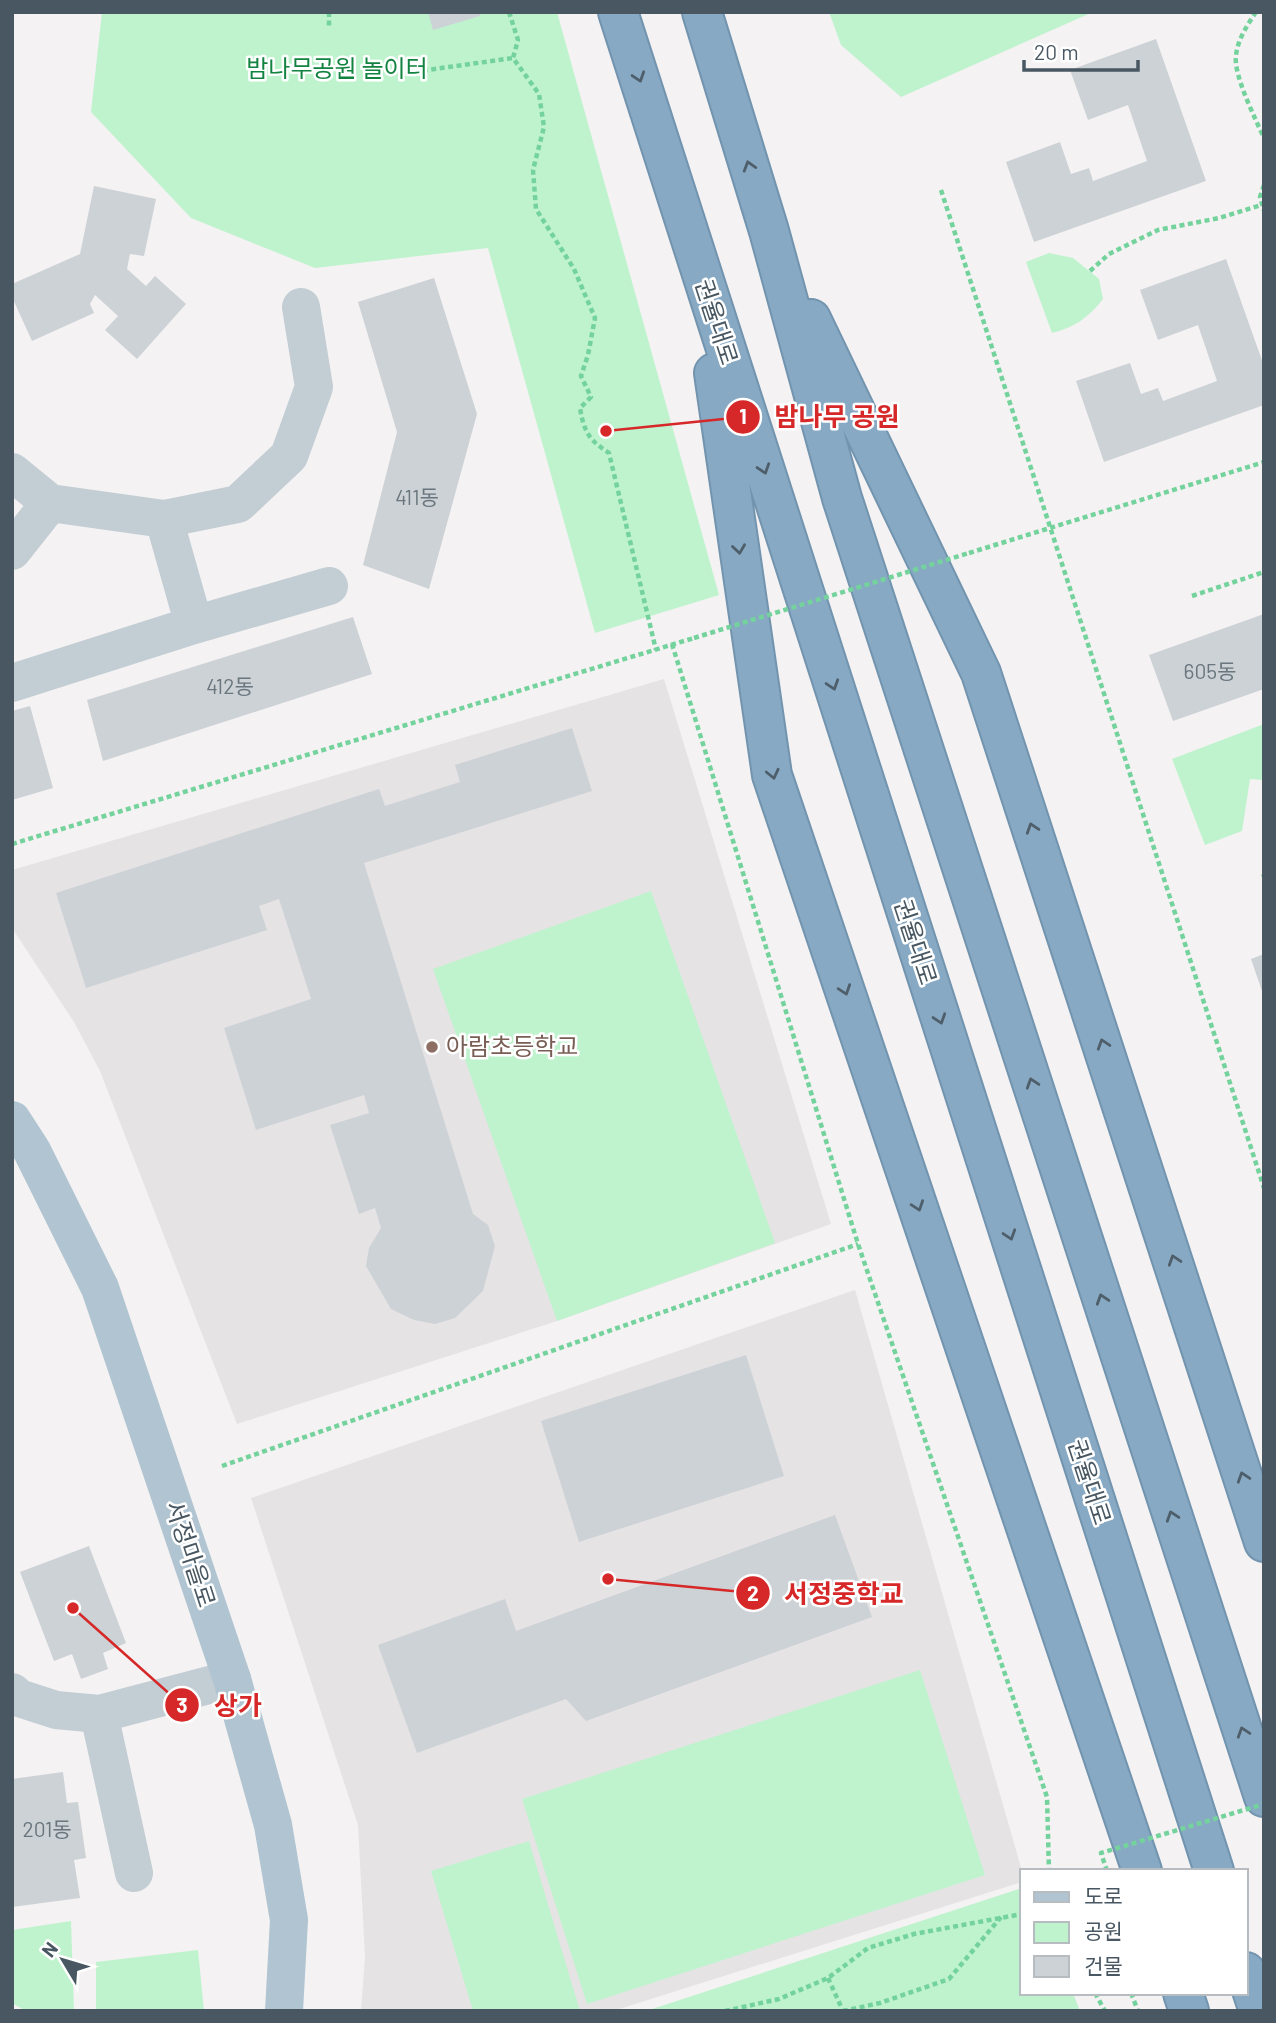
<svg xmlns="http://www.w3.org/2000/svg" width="1276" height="2023" viewBox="0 0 1276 2023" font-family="Barlow,'Noto Sans KR',sans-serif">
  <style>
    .education { fill: #e5e3e4 }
    .green { fill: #bff3ce }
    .building { fill: #cdd2d6 }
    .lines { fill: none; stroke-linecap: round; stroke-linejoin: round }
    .highway-casing { stroke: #7294af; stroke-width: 42 }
    .path { stroke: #74d39c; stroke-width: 4.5; stroke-dasharray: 5 3.5; stroke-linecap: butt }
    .minor { stroke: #c2cdd4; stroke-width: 38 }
    .major { stroke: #b0c4d1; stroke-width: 38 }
    .highway { stroke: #87a9c3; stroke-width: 38 }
    .path-bridge { stroke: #74d39c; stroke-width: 4.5; stroke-dasharray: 5 3.5; stroke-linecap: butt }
    .oneway { stroke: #4e5f6b }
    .education-dot { fill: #8d6e63; stroke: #fff; stroke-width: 2.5 }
    .labels { text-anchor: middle; stroke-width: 5; stroke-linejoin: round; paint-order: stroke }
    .number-label { font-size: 21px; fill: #69767e }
    .park-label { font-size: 24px; fill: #128340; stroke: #fff }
    .street-label { font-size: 24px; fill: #485761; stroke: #fff }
    .education-label { font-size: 24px; fill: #785e54; stroke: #fff; text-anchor: start }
    .leader { fill: none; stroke: #d62828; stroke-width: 2.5 }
    .callout-dot { fill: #d62828; stroke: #fff; stroke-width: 2.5 }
    .mark-label { font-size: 21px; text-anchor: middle; font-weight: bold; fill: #fff }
    .callout-label { font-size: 26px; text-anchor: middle; font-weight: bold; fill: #d62828; stroke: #fff; stroke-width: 5; stroke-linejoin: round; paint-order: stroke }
  </style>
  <rect width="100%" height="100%" fill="#f4f2f2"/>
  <path class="education" d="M664 679 831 1224 557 1321 237 1424 100 1071 74 1022 12 928V870Z
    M855 1290 1022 1871V1882L613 2011H361L365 1957 358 1825 251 1498Z"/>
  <path class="green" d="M102 12H557L719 595 595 633 488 248 315 268 191 218 91 112Z
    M829 12H1093L901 97 841 45Z
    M1049 253 1073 258 1099 279 1103 299C1089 317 1074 328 1052 333L1026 262Z
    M1264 724V780L1250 779 1242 831 1205 845 1172 759Z
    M651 891 775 1243 557 1321 433 969Z
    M920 1670 985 1875 587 2004 522 1799Z
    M529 1841 580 2011H473L431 1871Z
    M1022 1888V1993H1073L1080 2011H646Z
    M71 1921 74 2011H26L12 2003V1930Z
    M198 1950 204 2011H96V1962Z"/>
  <path class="building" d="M428 12H479L480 16 433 30Z
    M1156 39 1206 181 1034 242 1006 162 1060 142 1071 174 1089 168 1093 181 1147 161 1128 105 1088 120 1070 70Z
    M94 186 156 199 144 256 130 254 127 269 146 286 155 276 186 304 137 359 105 330 118 316 95 295 90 304 94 313 32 341 12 297V284L80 254Z
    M1226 259 1264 366V405L1104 462 1076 381 1130 363 1141 394 1158 388 1163 401 1217 381 1198 325 1158 340 1140 290Z
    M434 278 477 414 429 589 363 565 397 432 358 302Z
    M1264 614V689L1173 721 1149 655Z
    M353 617 372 674 103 761 87 700Z
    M30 706 53 788 12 800V711Z
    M572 728 592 791 364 863 473 1214 488 1225 495 1246 483 1291 455 1318 435 1324 414 1320 391 1309 366 1266 369 1248 381 1228 375 1208 359 1214 330 1125 369 1113 364 1095 256 1130 224 1028 311 999 279 899 259 906 267 930 86 988 56 893 379 789 385 806 460 782 455 765Z
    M1264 954V994H1263L1251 959Z
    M746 1355 784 1476 579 1542 541 1421Z
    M835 1515 872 1617 586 1721 566 1699 417 1753 378 1645 505 1599 516 1631Z
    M89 1546 126 1643 103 1653 108 1669 81 1679 72 1654 54 1661 20 1572Z
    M63 1772 67 1803 78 1802 86 1858 74 1860 80 1898 12 1907V1779Z"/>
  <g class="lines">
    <defs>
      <path id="highway" d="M618 12 1214 1871
        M702 12 769 231 842 498 1264 1797
        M811 319 981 673 1264 1542
        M714 373 772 775 1142 1871
        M1246 1972 1259 2011
        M1183 1993 1189 2011"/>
    </defs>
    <use href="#highway" class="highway-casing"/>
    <path class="path" d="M329 12V28
      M509 12 518 40 513 58 539 94 544 127 533 170 536 209 574 269 595 318 588 355 581 376 591 397 580 408C584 432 589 440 609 453L656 650
      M1256 12C1246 27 1234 45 1236 64 1239 86 1255 118 1264 138
      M406 73 513 58
      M1264 185 1260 197 1264 211
      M941 190 1264 1188
      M1090 271 1109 254 1158 230 1219 218 1261 205
      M969 553 1264 462
      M1192 596 1264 572
      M672 644 858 1244 1047 1797 1049 1871
      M12 844 694 638
      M1262 877 1264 876
      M222 1466 858 1244
      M828 1978 843 2011
      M1095 1993 1105 2011
      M1131 1993 1138 2011
      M725 2011 779 1999 828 1978 868 1948 914 1934 1022 1914
      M843 2011 880 2003 949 1979 1001 1917"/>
    <path class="minor" d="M12 472 50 503 12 551
      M50 503 164 519 238 504 289 456 314 387 301 307
      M194 625 329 586
      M12 683 194 625 164 519
      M12 1692 19 1698 56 1710 99 1714 232 1679
      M99 1714 134 1873"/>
    <path class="major" d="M12 1120 32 1151 100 1288 232 1679 273 1825 289 1920 284 2011"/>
    <use href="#highway" class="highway"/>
    <path class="path-bridge" d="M694 638 969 553
      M1107 1871 1101 1853 1264 1804"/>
  </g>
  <defs><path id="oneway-chevron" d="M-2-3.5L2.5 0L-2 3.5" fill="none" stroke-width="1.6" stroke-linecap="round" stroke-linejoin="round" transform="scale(1.75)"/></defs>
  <g class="oneway">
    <use href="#oneway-chevron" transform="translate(639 77) rotate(72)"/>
    <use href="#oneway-chevron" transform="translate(749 166) rotate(-107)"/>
    <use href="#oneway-chevron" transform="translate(764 469) rotate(72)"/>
    <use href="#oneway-chevron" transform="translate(739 549) rotate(82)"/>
    <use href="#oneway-chevron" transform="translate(833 685) rotate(72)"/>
    <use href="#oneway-chevron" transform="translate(773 774) rotate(77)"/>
    <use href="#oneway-chevron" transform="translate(1032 828) rotate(-108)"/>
    <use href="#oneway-chevron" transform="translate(845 990) rotate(71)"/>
    <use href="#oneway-chevron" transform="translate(940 1019) rotate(72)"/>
    <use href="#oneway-chevron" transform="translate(1103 1044) rotate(-108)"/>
    <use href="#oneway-chevron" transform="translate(1032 1083) rotate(-108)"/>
    <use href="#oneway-chevron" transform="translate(918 1206) rotate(71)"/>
    <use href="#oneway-chevron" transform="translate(1010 1235) rotate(72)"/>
    <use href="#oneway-chevron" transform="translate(1174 1260) rotate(-108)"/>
    <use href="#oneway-chevron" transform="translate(1102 1299) rotate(-108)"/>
    <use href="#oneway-chevron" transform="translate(1243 1477) rotate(-108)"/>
    <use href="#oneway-chevron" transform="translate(1172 1516) rotate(-108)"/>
    <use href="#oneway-chevron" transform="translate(1243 1732) rotate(-108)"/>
  </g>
  <circle class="education-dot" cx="432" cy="1047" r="7"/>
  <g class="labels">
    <g class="number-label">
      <text x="417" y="505">411동</text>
      <text x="1210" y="679">605동</text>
      <text x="230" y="694">412동</text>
      <text x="47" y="1837">201동</text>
    </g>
    <g class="park-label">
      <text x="337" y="77">밤나무공원 놀이터</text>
    </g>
    <g class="street-label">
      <text transform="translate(716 322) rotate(72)" y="8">권율대로</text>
      <text transform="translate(915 942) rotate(72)" y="8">권율대로</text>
      <text transform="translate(1089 1482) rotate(72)" y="8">권율대로</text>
      <text transform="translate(190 1554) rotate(72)" y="8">서정마을로</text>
    </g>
    <g class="education-label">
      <text x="446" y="1055">아람초등학교</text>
    </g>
  </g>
  <path class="leader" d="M606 431L743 417M608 1579L753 1593M73 1608L182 1705"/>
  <g class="callout-dot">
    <circle cx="606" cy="431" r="7"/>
    <circle cx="608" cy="1579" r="7"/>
    <circle cx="73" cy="1608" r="7"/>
    <circle cx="743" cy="417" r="18"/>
    <circle cx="753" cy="1593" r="18"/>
    <circle cx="182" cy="1705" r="18"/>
  </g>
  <g class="mark-label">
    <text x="743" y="424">1</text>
    <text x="753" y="1601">2</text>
    <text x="182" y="1713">3</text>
  </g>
  <g class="callout-label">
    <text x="837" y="426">밤나무 공원</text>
    <text x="844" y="1603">서정중학교</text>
    <text x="238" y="1715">상가</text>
  </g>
  <rect width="1276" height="2023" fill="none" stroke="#485761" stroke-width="28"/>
  <rect x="1020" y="1869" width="228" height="126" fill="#ffffff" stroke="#b6bcc0" stroke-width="2"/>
  <rect x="1034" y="1892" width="35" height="10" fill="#b0c4d1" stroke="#b6bcc0" stroke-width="2"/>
  <text x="1084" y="1904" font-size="21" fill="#485761">도로</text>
  <rect x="1034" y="1922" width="35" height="21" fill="#bff3ce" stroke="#b6bcc0" stroke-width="2"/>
  <text x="1084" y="1939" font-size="21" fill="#485761">공원</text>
  <rect x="1034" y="1956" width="35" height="21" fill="#cdd2d6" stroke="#b6bcc0" stroke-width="2"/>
  <text x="1084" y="1974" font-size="21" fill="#485761">건물</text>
  <g transform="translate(63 1960) rotate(308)" stroke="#ffffff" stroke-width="5" paint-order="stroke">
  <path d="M0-5L12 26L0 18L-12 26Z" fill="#485761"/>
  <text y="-10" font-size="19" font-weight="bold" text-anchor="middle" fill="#485761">N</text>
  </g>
  <path d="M1024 60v10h114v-10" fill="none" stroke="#485761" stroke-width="3.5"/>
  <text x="1034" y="60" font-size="21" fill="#485761" stroke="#ffffff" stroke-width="5" paint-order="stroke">20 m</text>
</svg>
